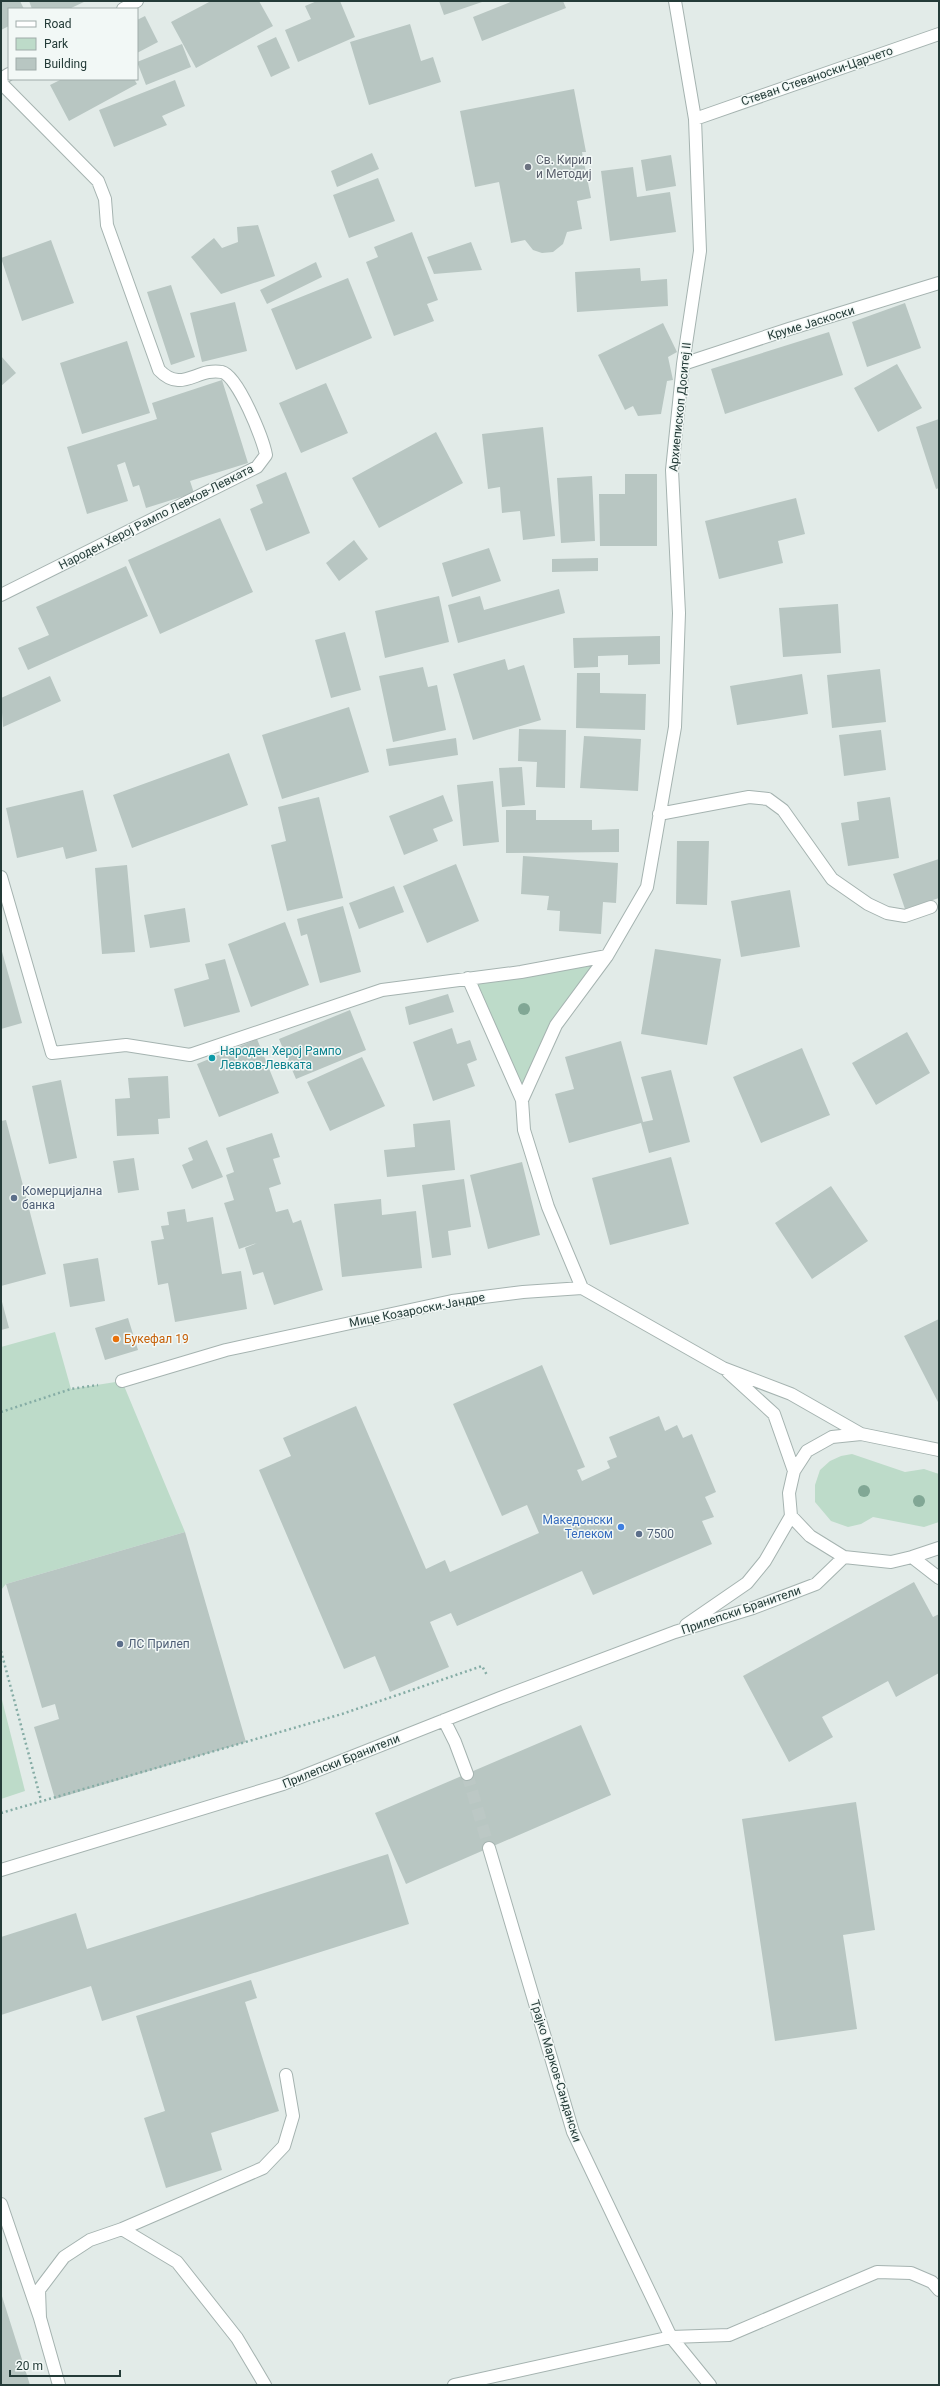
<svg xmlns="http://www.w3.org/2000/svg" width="940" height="2386" viewBox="0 0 940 2386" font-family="Roboto,sans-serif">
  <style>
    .green { fill: #bddbc9 }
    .building { fill: #b8c6c2 }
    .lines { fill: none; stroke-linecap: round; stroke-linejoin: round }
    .minor-tunnel { stroke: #bcc8c5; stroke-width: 12; stroke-dasharray: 12 6; stroke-linecap: butt }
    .minor-casing { stroke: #a5b3b0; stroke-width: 14 }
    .path { stroke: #85aca5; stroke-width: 2.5; stroke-dasharray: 2 3; stroke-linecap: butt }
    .minor { stroke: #fff; stroke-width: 12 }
    .tree { fill: #81a795 }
    .worship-dot { fill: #6b7280; stroke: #f2f8f6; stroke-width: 1.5 }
    .culture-dot { fill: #0f9aa8; stroke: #f2f8f6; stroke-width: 1.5 }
    .service-dot { fill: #5c6f8a; stroke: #f2f8f6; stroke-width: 1.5 }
    .food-dot { fill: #e8710a; stroke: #f2f8f6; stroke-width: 1.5 }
    .shop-dot { fill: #3f7fe0; stroke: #f2f8f6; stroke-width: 1.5 }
    .labels { text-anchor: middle; stroke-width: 3; stroke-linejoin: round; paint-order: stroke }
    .street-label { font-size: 12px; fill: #243b38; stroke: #f2f8f6 }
    .worship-label { font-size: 12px; fill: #5b616d; stroke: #f2f8f6; text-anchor: start }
    .culture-label { font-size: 12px; fill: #0d838f; stroke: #f2f8f6; text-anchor: start }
    .service-label { font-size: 12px; fill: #4e5e75; stroke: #f2f8f6; text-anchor: start }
    .food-label { font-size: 12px; fill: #c56008; stroke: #f2f8f6; text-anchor: start }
    .shop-label { font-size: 12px; fill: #366cbe; stroke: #f2f8f6; text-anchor: end }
  </style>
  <rect width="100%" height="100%" fill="#e2ebe8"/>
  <path class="green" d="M607 956 556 1025 522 1100 468 978Z
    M55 1332 71 1389 122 1381 185 1532 6 1584 1 1590V1347Z
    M852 1454 905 1472 924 1469 939 1474V1522L924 1527 873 1517 861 1524 848 1527 831 1521 815 1502V1485L820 1470 830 1461 841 1456Z
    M1 1696 25 1791 1 1799Z"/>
  <path class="building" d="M1 1H20L24 9H9V26L1 30Z
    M29 1H86L69 9H32Z
    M211 1H259L273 26 196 68 171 22Z
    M317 1H340L355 37 298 62 285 30 311 19 305 6Z
    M439 1H485L444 15Z
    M513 1H563L566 8 482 41 473 17Z
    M145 16 158 42 137 53V20Z
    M410 24 421 61 433 57 441 82 369 105 350 42Z
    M276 37 290 68 271 77 257 46Z
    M182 44 191 67 146 85 137 62Z
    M62 79H134L137 84 69 121 50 85Z
    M175 80 185 106 162 116 167 125 114 147 99 110Z
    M574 89 586 152H582L591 198 577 201 582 229 567 232 563 244 553 252 542 253 533 250 525 240 511 243 499 182 475 187 460 111Z
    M372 153 379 169 337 187 331 171Z
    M671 155 676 186 646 191 641 160Z
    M633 167 637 197 670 192 676 232 610 241 601 171Z
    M378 178 395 221 349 238 333 195Z
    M258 225 275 276 221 294 191 257 214 238 222 248 238 242 237 227Z
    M412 232 438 300 427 304 434 321 394 336 366 262 378 257 374 247Z
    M51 240 74 303 22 321 1 258Z
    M471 242 482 270 434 274 427 257Z
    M316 262 322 277 267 304 260 290Z
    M640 268 641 281 667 279 668 306 577 312 575 272Z
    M348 278 372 338 296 370 271 309Z
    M171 285 195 357 171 365 147 292Z
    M235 302 247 351 202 362 190 313Z
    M905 303 921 348 867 367 852 322Z
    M663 323 677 352 668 357 673 380 667 381 661 414 638 416 633 406 625 410 598 355Z
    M829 332 843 375 725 414 711 369Z
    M127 341 150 413 82 434 60 363Z
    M1 356 16 373 1 386Z
    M897 364 922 408 878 432 854 388Z
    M222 380 248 463 190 481 194 493 146 508 139 485 133 487 125 462 117 465 128 501 87 514 67 447 157 419 152 403Z
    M326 383 348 433 301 453 279 403Z
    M939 419V488L936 489 916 427Z
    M543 427 555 536 523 540 520 511 502 513 500 487 488 489 482 434Z
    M436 432 463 483 379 528 352 478Z
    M286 472 310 533 266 551 250 509 263 503 256 485Z
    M625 474H657V546H600L599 494H625Z
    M592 476 595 541 561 543 557 478Z
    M796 498 805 534 778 541 783 563 719 579 705 521Z
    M220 518 253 592 160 634 128 560Z
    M354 540 368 559 339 581 326 563Z
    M489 548 501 581 452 597 442 563Z
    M598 558V571L552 572V559Z
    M126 566 148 616 28 670 18 648 49 635 36 607Z
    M559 589 565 613 458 643 448 605 480 596 484 610Z
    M439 596 449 642 385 658 375 611Z
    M838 604 841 653 783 657 779 608Z
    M345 632 361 690 331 698 315 640Z
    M660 636V664L628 665V655L598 656V667L574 668 573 638Z
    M505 659 508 670 524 665 541 720 473 740 453 674Z
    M423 667 428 687 437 685 446 730 393 742 379 676Z
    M880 669 886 722 832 728 827 675Z
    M577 673H600V693L646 694 645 730 576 728Z
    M802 674 808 714 737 725 730 686Z
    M50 676 61 701 3 727 1 698Z
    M349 707 369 772 282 799 262 735Z
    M519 729 566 730 565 788 536 787 537 762 518 761Z
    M881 730 886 770 844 776 839 735Z
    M584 736 641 739 638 791 580 788Z
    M456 738 458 755 389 766 386 749Z
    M229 753 248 805 132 848 113 795Z
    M522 767 525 805 502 807 499 768Z
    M493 781 499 842 463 846 457 785Z
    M83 790 97 851 66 859 63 847 17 858 6 808Z
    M443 795 453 821 433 829 438 841 404 855 389 816Z
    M319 797 343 898 287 911 271 845 286 841 278 807Z
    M890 797 899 858 848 866 841 823 859 820 857 802Z
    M506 810H536V820H592V830L619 829V852L506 853Z
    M677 841H709L707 905 676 904Z
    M523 856 618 863 616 903 603 902 601 934 559 931 560 911 547 910 549 896 521 894Z
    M939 859V898L905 909 893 874Z
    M456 864 479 921 427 943 403 886Z
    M127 865 135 952 102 954 95 868Z
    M394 886 404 912 359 929 349 903Z
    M790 890 800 947 741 957 731 901Z
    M343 906 361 972 320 983 307 934 301 936 297 919Z
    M185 908 190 942 150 948 144 915Z
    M285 922 309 985 251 1007 228 944Z
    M1 948 22 1023 1 1029Z
    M655 949 721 959 707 1045 641 1034Z
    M225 959 240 1012 184 1027 174 989 209 979 205 964Z
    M448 994 454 1012 409 1025 405 1007Z
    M350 1010 366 1050 296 1079 279 1039Z
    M452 1028 457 1044 470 1040 477 1060 467 1064 475 1086 433 1101 413 1042Z
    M907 1032 930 1073 876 1105 852 1063Z
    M257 1039 279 1093 219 1117 197 1064Z
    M621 1041 643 1122 653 1120 641 1077 671 1070 690 1142 649 1153 641 1123 569 1143 555 1094 574 1089 565 1057Z
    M802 1048 830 1115 761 1143 733 1077Z
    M362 1057 385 1106 330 1131 307 1082Z
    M168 1076 170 1118 158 1119 159 1134 117 1136 115 1099 130 1098 128 1078Z
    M61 1080 77 1158 49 1164 32 1086Z
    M6 1120 46 1274 1 1286V1121Z
    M450 1120 455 1170 387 1177 384 1150 415 1147 413 1124Z
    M272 1133 280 1157 273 1159 281 1184 269 1188 276 1212 288 1209 293 1223 301 1220 323 1290 274 1305 263 1272 253 1275 245 1248 257 1243 239 1249 224 1203 234 1200 226 1175 234 1172 226 1148Z
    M207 1140 223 1177 192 1189 182 1165 193 1160 188 1148Z
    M671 1157 689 1224 610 1245 592 1178Z
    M134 1158 139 1190 118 1193 113 1161Z
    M522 1162 540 1235 488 1249 470 1175Z
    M464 1179 471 1227 448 1231 451 1255 432 1258 422 1185Z
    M831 1186 868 1241 812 1279 775 1223Z
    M381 1199 382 1215 416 1211 422 1268 342 1277 334 1204Z
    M185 1209 187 1222 213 1217 222 1274 241 1271 247 1309 175 1322 168 1283 158 1285 151 1241 164 1239 161 1226 169 1225 167 1212Z
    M98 1258 105 1301 70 1307 63 1264Z
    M1 1298 9 1328 1 1330Z
    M128 1318 138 1350 105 1360 95 1328Z
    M939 1319V1404L904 1336Z
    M542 1365 585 1467 577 1470 582 1481 610 1468 607 1461 617 1457 609 1437 659 1416 665 1431 677 1425 683 1438 692 1434 716 1492 705 1497 714 1517 702 1521 712 1544 593 1595 582 1571 457 1626 451 1613 430 1622 449 1667 390 1692 375 1656 344 1669 259 1470 291 1456 283 1438 356 1406 426 1569 445 1560 450 1572 539 1533 527 1505 502 1516 453 1404Z
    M185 1532 246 1742 55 1799 34 1727 59 1719 55 1704 42 1708 6 1584Z
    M914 1582 933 1617 939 1614V1673L896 1697 888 1681 822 1717 833 1737 789 1762 743 1676Z
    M581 1725 611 1795 406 1884 375 1813Z
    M856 1802 875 1930 843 1935 857 2029 775 2041 742 1819Z
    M388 1854 409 1924 102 2021 91 1986 1 2015V1937L76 1913 87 1949Z
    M251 1980 257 1998 245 2002 279 2111 211 2133 222 2170 166 2188 144 2118 165 2111 136 2016Z
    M1 2293 30 2385H1Z"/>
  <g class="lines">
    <path class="minor-tunnel" d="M467 1774 489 1848"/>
    <defs>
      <path id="minor" d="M123 9 137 1
        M1 79 9 74
        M1 83 98 181 105 199 107 225 159 370C182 394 197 367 222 372 238 376 263 439 266 455L257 467 1 595
        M695 119 939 34
        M683 364 789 329 939 283
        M659 814 749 797 768 799 783 810 832 879 868 904 887 913 905 916 931 907
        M1 877 52 1053 126 1045 190 1055 382 990 521 972 607 956
        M468 978 522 1100
        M582 1288 548 1207 524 1130 522 1100 556 1025 607 956 647 887 675 727 679 613 672 470 683 364 700 251 695 119 675 1
        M728 1372 774 1414 794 1471
        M122 1381 226 1350 452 1301 523 1292 582 1288 723 1368 791 1394 861 1434
        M939 1450 861 1434 832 1437 807 1451 794 1471 789 1493 791 1516 810 1536 844 1557 891 1562 912 1557 939 1548
        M912 1557 939 1578
        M686 1625 747 1583 765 1561 791 1516
        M444 1720 455 1742 467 1774
        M489 1848 573 2132 671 2337 710 2385
        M1 1870 283 1784 500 1698 675 1632 753 1608 816 1584 844 1557
        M1 2204 40 2318 59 2385
        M122 2229 177 2262 237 2338 265 2385
        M40 2318 39 2290 64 2257 90 2240 122 2229 263 2168 284 2146 293 2116 286 2075
        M454 2385 671 2337 729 2335 877 2272 911 2273 932 2282 939 2290"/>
    </defs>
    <use href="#minor" class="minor-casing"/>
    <path class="path" d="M1 1412 71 1389 98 1385
      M1 1651 41 1800
      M1 1813 342 1714 482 1666 487 1675"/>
    <use href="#minor" class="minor"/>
  </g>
  <g class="tree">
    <circle cx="524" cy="1009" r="6"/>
    <circle cx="864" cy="1491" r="6"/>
    <circle cx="919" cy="1501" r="6"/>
  </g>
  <circle class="worship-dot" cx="528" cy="167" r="4"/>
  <circle class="culture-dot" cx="212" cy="1058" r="4"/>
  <g class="service-dot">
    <circle cx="14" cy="1198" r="4"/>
    <circle cx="639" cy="1534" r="4"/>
    <circle cx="120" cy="1644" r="4"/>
  </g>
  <circle class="food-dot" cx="116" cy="1339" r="4"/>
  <circle class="shop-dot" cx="621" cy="1527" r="4"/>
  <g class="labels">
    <g class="street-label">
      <text transform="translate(817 76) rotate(-19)" y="4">Стеван Стеваноски-Царчето</text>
      <text transform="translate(811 323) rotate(-17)" y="4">Круме Јаскоски</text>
      <text transform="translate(680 407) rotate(-84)" y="4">Архиепископ Доситеј II</text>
      <text transform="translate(156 517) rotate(-27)" y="4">Народен Херој Рампо Левков-Левката</text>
      <text transform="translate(417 1310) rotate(-11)" y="4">Мице Козароски-Јандре</text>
      <text transform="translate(741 1610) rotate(-19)" y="4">Прилепски Бранители</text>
      <text transform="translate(341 1761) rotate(-22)" y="4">Прилепски Бранители</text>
      <text transform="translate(556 2071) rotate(73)" y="4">Трајко Марков-Сандански</text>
    </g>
    <g class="worship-label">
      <text x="536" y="164">Св. Кирил<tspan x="536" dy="14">и Методиј</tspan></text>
    </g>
    <g class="culture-label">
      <text x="220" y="1055">Народен Херој Рампо<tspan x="220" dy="14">Левков-Левката</tspan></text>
    </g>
    <g class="service-label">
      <text x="22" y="1195">Комерцијална<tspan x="22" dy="14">банка</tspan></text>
      <text x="647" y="1538">7500</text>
      <text x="128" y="1648">ЛС Прилеп</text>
    </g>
    <g class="food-label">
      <text x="124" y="1343">Букефал 19</text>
    </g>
    <g class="shop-label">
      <text x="613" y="1524">Македонски<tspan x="613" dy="14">Телеком</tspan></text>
    </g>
  </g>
  <rect width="940" height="2386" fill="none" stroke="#243b38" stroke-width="4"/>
  <rect x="8" y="8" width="130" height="72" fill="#f2f8f6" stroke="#a0acaa"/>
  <rect x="16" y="21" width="20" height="6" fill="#ffffff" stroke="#a0acaa"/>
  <text x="44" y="28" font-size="12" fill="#243b38">Road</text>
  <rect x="16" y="38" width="20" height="12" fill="#bddbc9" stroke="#a0acaa"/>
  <text x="44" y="48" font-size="12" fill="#243b38">Park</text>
  <rect x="16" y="58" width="20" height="12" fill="#b8c6c2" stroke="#a0acaa"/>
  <text x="44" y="68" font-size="12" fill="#243b38">Building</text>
  <path d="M10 2370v6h110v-6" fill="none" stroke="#243b38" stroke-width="2"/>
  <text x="16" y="2370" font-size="12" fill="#243b38" stroke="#f2f8f6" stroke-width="3" paint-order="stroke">20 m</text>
</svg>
